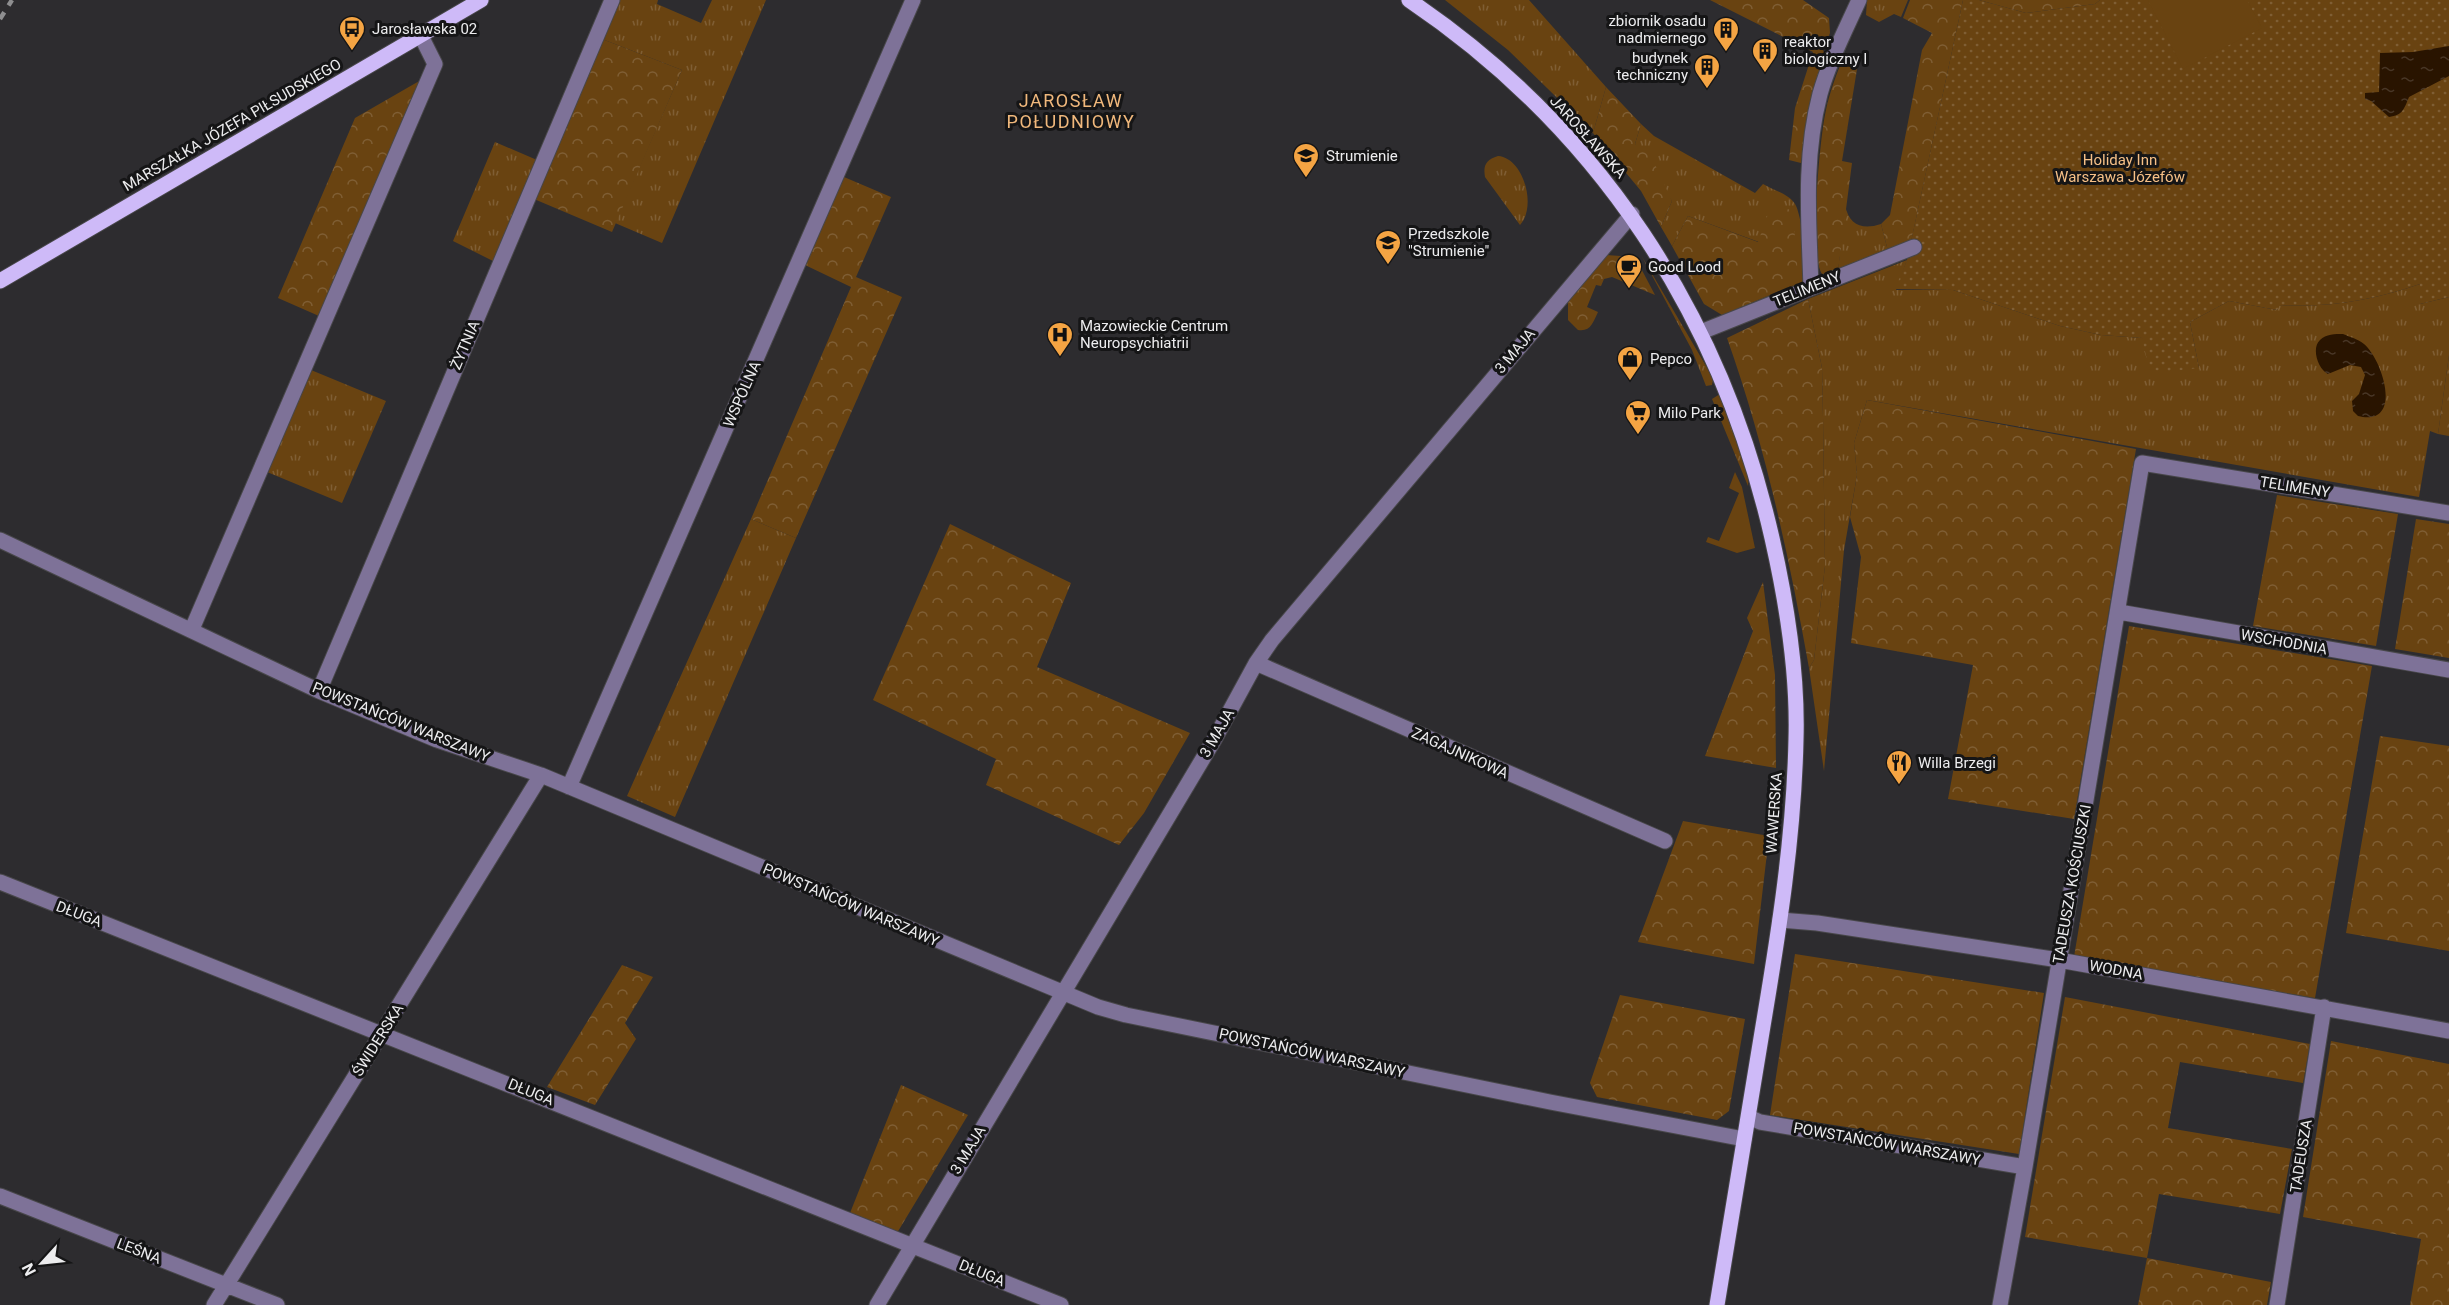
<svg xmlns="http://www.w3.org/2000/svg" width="2449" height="1305" viewBox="0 0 2449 1305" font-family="Roboto,sans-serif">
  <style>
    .grass { fill: url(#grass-tufts) }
    .forest { fill: url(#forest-crowns) }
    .park { fill: url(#park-dots) }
    .garden { fill: #694311 }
    .water { fill: url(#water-ripples) }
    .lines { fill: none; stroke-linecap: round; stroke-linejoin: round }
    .minor-casing { stroke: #48474a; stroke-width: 17 }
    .major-casing { stroke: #48474a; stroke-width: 17 }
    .minor { stroke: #7e7298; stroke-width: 15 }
    .major { stroke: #cebaf8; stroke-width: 15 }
    .rail { stroke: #8e8e90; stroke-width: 4.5; stroke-dasharray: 8 8; stroke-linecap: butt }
    .labels { text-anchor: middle; stroke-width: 6; stroke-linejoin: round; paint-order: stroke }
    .poi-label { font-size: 15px; fill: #ececee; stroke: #151516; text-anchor: start }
    .street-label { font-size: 15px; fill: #ececee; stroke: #151516 }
    .park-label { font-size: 15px; fill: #f6c087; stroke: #151516 }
    .quarter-label { font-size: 18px; letter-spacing: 1.5px; fill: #f0b87c; stroke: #151516 }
  </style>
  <defs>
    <pattern id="grass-tufts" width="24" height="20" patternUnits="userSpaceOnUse" patternTransform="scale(1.5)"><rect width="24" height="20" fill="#694311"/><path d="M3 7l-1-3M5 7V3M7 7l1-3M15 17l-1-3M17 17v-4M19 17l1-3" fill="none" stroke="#7f5e34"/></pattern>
    <pattern id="forest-crowns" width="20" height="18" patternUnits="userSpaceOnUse" patternTransform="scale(1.5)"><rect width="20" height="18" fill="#694311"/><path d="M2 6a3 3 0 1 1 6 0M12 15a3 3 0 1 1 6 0" fill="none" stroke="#7f5e34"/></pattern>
    <pattern id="park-dots" width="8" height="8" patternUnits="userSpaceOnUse" patternTransform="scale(1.5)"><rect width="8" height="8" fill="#694311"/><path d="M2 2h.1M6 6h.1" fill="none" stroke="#7f5e34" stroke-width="1.8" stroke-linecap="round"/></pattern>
    <pattern id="water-ripples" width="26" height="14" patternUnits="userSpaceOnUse" patternTransform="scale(1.5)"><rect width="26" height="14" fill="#291400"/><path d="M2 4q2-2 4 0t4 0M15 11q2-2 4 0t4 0" fill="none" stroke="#483626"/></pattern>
  </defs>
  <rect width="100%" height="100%" fill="#2d2c2f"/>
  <path class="grass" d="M618 0H658L657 4 701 23 712 0H766L662 243 615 223 682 70 602 39Z
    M1445 0H1529L1606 87 1593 133 1508 50Z
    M1867 0H1908L1901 17 1894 14 1879 22 1866 15Z
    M1641 124 1654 136 1755 193 1763 184C1773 190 1789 194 1795 204 1802 215 1809 272 1803 283L1722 315 1794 285 1759 242 1688 216 1672 246 1661 227 1672 201 1635 144Z
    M495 142 537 160 493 261 453 241Z
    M1498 156C1524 158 1537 207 1520 225L1485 177C1483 165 1486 160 1498 156Z
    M1845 205C1849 226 1863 230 1881 224L1888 251 1838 271Z
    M1641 255 1706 366 1713 379 1712 385 1706 386 1692 350Z
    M1907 260 1896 290H1953L2060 326 2101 335 2142 338 2199 368 2190 322 2229 301 2277 310 2279 305C2329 308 2373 300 2420 284V304L2449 297V355L2438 434 2430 431 2419 497 1867 400 1854 443 1857 475 1844 550 1824 771 1809 668 1814 660 1825 566 1823 417 1822 368 1808 299Z
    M311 370 386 401 342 503 267 472Z
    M1720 394C1727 414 1751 468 1748 486L1712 399Z
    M751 519 796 538 675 817 627 796Z"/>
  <path class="forest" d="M1710 0H1803L1829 18 1830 33 1823 51 1827 54 1810 102 1801 163 1789 160 1795 108 1813 52Z
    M1910 0H1963L1911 242 1888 251 1881 224 1890 215 1922 50 1932 33 1903 18Z
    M1979 0H2100L2095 4 2026 13Z
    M602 39 682 70 612 232 534 199Z
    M1845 53 1859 57 1842 161 1852 163 1838 271 1823 275C1808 261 1820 139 1825 115 1829 93 1837 73 1845 53Z
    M421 80 319 316 278 298 355 118Z
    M1606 87 1641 124 1635 144 1652 158 1672 201 1661 227 1641 191 1593 133Z
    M844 177 891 197 856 277 902 297 796 538 751 519 851 287 805 265Z
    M1773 200 1793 212 1798 275 1794 285 1722 315 1704 304 1672 246 1688 216 1758 242Z
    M1606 255 1635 257 1655 295 1612 277 1604 279 1601 286 1596 285 1587 307 1598 312C1593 322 1591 332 1578 330L1568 320V301Z
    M1808 299 1822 368 1823 417 1825 566 1814 660 1809 668C1789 556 1765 445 1727 338Z
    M2449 355V436L2438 434Z
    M1867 400 2136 449 2074 819 1948 799 1973 665 1851 643 1861 557 1850 517 1857 475 1854 443Z
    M2277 495 2398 514 2376 646 2253 626Z
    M2416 519 2449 524V658L2395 649Z
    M950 524 1071 583 1037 667 1190 733 1144 813 1119 845 986 785 996 759 873 700Z
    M1763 582 1775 675 1776 768 1705 756 1753 631 1747 618Z
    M2129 626 2372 666 2315 998 2074 957Z
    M2380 736 2449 746V951L2346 933Z
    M1683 821 1769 836 1754 964 1638 942Z
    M1795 954 2044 993 2019 1154 1770 1115Z
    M622 965 653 977 625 1023 636 1039 595 1105 547 1087Z
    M1620 995 1745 1019 1729 1111 1717 1120 1597 1097 1590 1083Z
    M2065 997 2310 1044 2303 1083 2180 1062 2168 1128 2292 1149 2280 1214 2159 1194 2147 1258 2271 1282 2267 1305H2138L2147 1258 2025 1237Z
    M2331 1041 2449 1064V1305H2410L2421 1239 2303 1217Z
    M901 1085 968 1115 897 1233 850 1213Z"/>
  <path class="park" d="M1963 0H1979L2026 13 2095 4 2100 0H2449V297L2420 304V284C2373 300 2329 308 2280 305L2277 310 2229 301 2190 322 2199 368 2164 372 2149 369 2142 338 2101 335 2060 326 1953 290 1895 289 1907 260Z"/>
  <path class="garden" d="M2148 0H2247L2262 28 2183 69Z
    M1735 472 1742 487 1755 548 1737 553 1706 542 1708 537 1719 541 1739 493 1729 488Z"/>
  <path class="water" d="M2449 46V76L2409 97C2404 109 2403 115 2389 117L2371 101 2365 99V93L2379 92 2380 53 2413 52Z
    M2343 334C2350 337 2358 339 2364 344 2383 360 2404 427 2358 416L2353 411 2352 401 2359 394 2365 375 2361 367 2350 365 2328 374C2318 369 2311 348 2320 340 2326 334 2335 334 2343 334Z"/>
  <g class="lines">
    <defs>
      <path id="minor" d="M1811 288C1809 222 1803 159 1820 94 1829 62 1845 31 1859 0
        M1701 332 1914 247
        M0 540 319 691 437 740 541 775 1098 1007 1126 1015 1550 1102 1744 1139
        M2119 612 2449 670
        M192 629 435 64 421 36
        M1256 663 1665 841
        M319 691 612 0
        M569 787 913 0
        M0 882 1061 1305
        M1780 920 1817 923 2059 960 2449 1031
        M1749 1117 1760 1122 2025 1167
        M0 1196 277 1305
        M214 1305 541 775
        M877 1305 1214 740 1256 663 1272 640 1632 214
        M2000 1305 2025 1167 2142 463 2449 513
        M2277 1305 2324 1007"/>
      <path id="major" d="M1409 0C1600 129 1721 315 1772 538 1787 604 1798 671 1796 739 1794 836 1779 931 1763 1026 1747 1119 1732 1212 1717 1305
        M0 281 481 0"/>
    </defs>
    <use href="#minor" class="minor-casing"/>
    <use href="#major" class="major-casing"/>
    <use href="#minor" class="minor"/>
    <use href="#major" class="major"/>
    <path class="rail" d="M0 19 12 0"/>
  </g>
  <defs>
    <symbol id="bus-pin" viewBox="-11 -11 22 30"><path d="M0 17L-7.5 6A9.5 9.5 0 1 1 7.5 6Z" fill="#f4a443" stroke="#151516"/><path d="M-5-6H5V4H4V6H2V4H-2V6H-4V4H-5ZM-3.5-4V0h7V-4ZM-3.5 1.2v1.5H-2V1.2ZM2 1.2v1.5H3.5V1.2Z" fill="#111"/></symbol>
    <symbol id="building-pin" viewBox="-11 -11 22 30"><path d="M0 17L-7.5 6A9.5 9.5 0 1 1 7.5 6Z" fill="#f4a443" stroke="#151516"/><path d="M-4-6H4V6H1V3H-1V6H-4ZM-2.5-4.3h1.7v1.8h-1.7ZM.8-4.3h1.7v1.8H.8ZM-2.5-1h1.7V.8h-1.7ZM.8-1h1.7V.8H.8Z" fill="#111"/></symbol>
    <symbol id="school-pin" viewBox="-11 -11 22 30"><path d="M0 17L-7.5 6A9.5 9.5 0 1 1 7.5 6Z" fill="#f4a443" stroke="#151516"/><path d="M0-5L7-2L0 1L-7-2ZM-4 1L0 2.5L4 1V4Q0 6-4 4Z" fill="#111"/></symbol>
    <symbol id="cafe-pin" viewBox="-11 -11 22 30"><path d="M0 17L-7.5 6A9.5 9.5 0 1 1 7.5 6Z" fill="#f4a443" stroke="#151516"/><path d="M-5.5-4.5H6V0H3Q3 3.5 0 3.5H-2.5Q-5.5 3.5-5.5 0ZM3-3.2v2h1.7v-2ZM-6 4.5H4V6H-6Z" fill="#111"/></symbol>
    <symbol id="hospital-pin" viewBox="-11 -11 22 30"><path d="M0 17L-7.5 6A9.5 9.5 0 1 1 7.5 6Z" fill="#f4a443" stroke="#151516"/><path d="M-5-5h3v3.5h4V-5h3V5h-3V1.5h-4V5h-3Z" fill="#111"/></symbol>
    <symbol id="shop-pin" viewBox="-11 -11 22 30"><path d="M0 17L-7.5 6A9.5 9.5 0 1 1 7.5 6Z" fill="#f4a443" stroke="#151516"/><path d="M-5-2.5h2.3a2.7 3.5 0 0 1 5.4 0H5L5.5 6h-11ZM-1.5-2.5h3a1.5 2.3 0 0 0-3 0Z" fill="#111"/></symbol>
    <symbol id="supermarket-pin" viewBox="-11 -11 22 30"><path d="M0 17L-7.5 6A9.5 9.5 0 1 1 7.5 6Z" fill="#f4a443" stroke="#151516"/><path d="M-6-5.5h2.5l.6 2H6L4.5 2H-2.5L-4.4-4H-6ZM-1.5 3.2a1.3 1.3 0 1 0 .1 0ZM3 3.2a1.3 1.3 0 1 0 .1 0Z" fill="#111"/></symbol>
    <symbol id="restaurant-pin" viewBox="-11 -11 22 30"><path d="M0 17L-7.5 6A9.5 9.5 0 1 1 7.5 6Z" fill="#f4a443" stroke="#151516"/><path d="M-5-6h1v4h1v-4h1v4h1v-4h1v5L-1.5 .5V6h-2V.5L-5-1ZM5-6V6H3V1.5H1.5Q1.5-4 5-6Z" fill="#111"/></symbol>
  </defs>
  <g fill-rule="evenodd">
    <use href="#bus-pin" x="337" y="14" width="30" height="40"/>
    <use href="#building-pin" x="1711" y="15" width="30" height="40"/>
    <use href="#building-pin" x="1750" y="36" width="30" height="40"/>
    <use href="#building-pin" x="1692" y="52" width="30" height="40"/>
    <use href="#school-pin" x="1291" y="141" width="30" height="40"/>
    <use href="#school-pin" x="1373" y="228" width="30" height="40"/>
    <use href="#cafe-pin" x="1614" y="252" width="30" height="40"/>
    <use href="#hospital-pin" x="1045" y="320" width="30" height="40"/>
    <use href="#shop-pin" x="1615" y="344" width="30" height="40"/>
    <use href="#supermarket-pin" x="1623" y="398" width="30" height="40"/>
    <use href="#restaurant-pin" x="1884" y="748" width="30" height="40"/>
  </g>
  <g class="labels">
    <g class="poi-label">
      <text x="1706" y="26" text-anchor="end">zbiornik osadu<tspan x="1706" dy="17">nadmiernego</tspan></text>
      <text x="372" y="34">Jarosławska 02</text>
      <text x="1784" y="47">reaktor<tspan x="1784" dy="17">biologiczny I</tspan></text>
      <text x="1688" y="63" text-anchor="end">budynek<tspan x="1688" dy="17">techniczny</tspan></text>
      <text x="1326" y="161">Strumienie</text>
      <text x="1408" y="239">Przedszkole<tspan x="1408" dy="17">"Strumienie"</tspan></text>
      <text x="1648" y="272">Good Lood</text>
      <text x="1080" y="331">Mazowieckie Centrum<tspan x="1080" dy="17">Neuropsychiatrii</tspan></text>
      <text x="1650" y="364">Pepco</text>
      <text x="1658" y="418">Milo Park</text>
      <text x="1918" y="768">Willa Brzegi</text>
    </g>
    <g class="street-label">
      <text transform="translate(232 125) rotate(-30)" y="5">MARSZAŁKA JÓZEFA PIŁSUDSKIEGO</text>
      <text transform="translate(1588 137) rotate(48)" y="5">JAROSŁAWSKA</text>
      <text transform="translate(1807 289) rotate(-22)" y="5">TELIMENY</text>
      <text transform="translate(465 345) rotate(-67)" y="5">ŻYTNIA</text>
      <text transform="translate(1515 351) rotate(-50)" y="5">3 MAJA</text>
      <text transform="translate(742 394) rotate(-66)" y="5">WSPÓLNA</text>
      <text transform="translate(2295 487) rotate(9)" y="5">TELIMENY</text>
      <text transform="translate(2284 642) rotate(10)" y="5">WSCHODNIA</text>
      <text transform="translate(401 722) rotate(22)" y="5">POWSTAŃCÓW WARSZAWY</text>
      <text transform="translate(1217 733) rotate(-60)" y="5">3 MAJA</text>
      <text transform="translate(1460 753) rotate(24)" y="5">ZAGAJNIKOWA</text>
      <text transform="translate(1774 813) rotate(-86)" y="5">WAWERSKA</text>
      <text transform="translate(2072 884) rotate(-80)" y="5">TADEUSZA KOŚCIUSZKI</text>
      <text transform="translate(851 905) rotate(23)" y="5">POWSTAŃCÓW WARSZAWY</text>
      <text transform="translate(79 914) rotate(21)" y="5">DŁUGA</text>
      <text transform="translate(2116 970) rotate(10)" y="5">WODNA</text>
      <text transform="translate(378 1040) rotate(-58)" y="5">ŚWIDERSKA</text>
      <text transform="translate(1312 1053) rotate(12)" y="5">POWSTAŃCÓW WARSZAWY</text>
      <text transform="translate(531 1092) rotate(22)" y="5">DŁUGA</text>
      <text transform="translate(1887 1144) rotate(10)" y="5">POWSTAŃCÓW WARSZAWY</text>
      <text transform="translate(968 1150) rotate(-59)" y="5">3 MAJA</text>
      <text transform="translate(2301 1156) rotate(-81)" y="5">TADEUSZA</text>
      <text transform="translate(139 1251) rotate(21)" y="5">LEŚNA</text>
      <text transform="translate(982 1273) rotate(22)" y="5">DŁUGA</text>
    </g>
    <g class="park-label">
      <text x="2120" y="165">Holiday Inn<tspan x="2120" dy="17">Warszawa Józefów</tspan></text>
    </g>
    <g class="quarter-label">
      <text x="1071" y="107">JAROSŁAW<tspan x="1071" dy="21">POŁUDNIOWY</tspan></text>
    </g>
  </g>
  <g transform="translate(42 1263) rotate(243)" stroke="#151516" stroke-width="4.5" paint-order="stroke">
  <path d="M0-4.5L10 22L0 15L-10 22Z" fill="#ececee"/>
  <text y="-9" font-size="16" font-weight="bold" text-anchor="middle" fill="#ececee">N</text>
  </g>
</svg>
